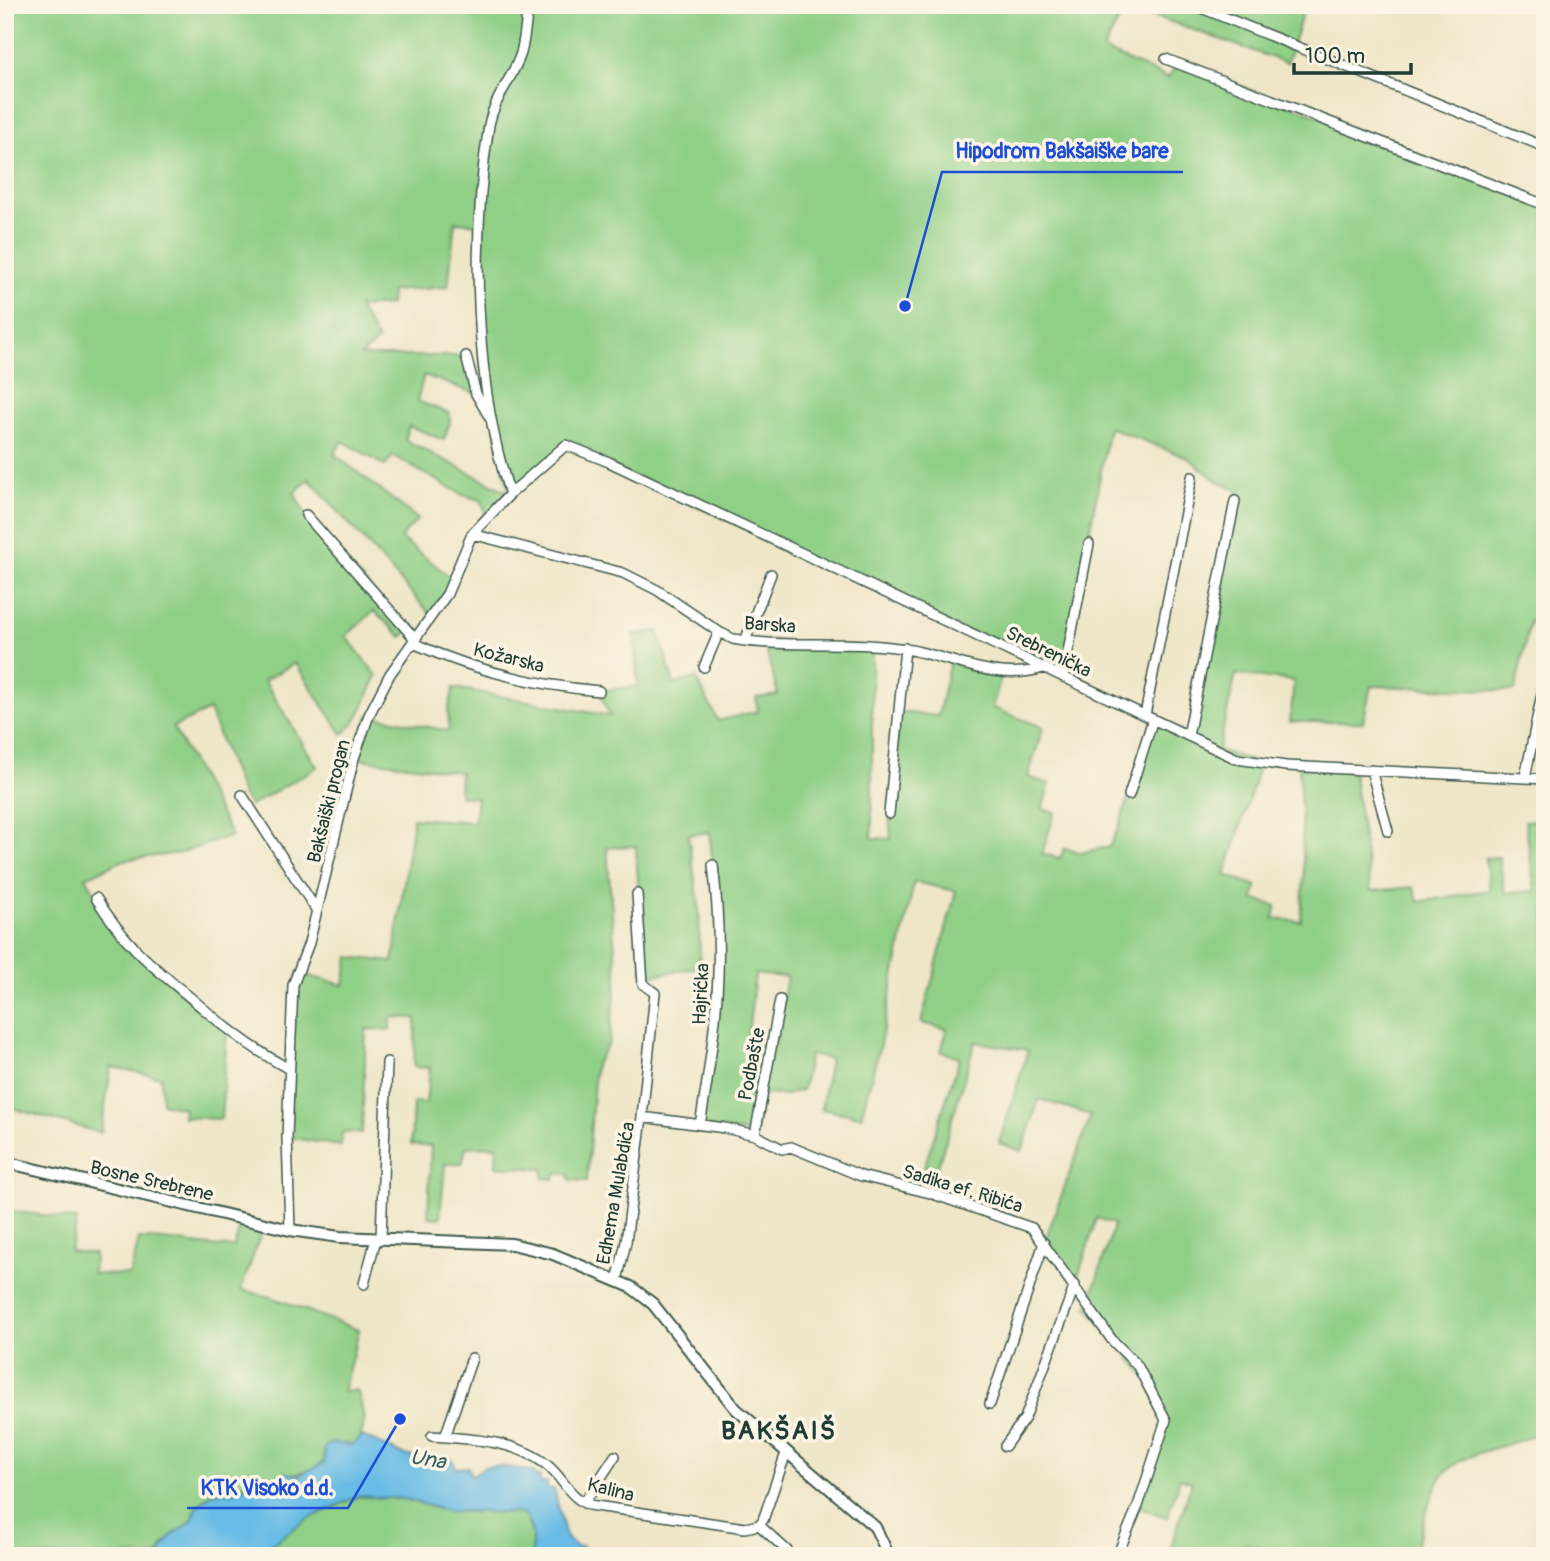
<svg xmlns="http://www.w3.org/2000/svg" width="1550" height="1561" viewBox="0 0 1550 1561" font-family="Pangolin,sans-serif">
  <style>
    .green { fill: #8fcf86; stroke: #57865d; stroke-width: 2; fill-rule: evenodd }
    .water { fill: #68bce5; stroke: #447c8c; stroke-width: 2 }
    .lines { fill: none; stroke-linecap: round; stroke-linejoin: round }
    .minor-casing { stroke: #3e564a; stroke-width: 12 }
    .tertiary-casing { stroke: #3e564a; stroke-width: 14 }
    .minor { stroke: #fff; stroke-width: 9 }
    .tertiary { stroke: #fff; stroke-width: 10 }
    .labels { text-anchor: middle; stroke-width: 7; stroke-linejoin: round; paint-order: stroke }
    .street-label { font-size: 19px; fill: #1f3d34; stroke: #fcf5e5 }
    .water-label { font-size: 21px; font-style: italic; fill: #315d60; stroke: #fcf5e5 }
    .district-label { font-size: 26px; font-weight: bold; letter-spacing: 2px; fill: #1f3d34; stroke: #fcf5e5 }
    .leader { fill: none; stroke: #1d4ed8; stroke-width: 2.5 }
    .callout-dot { fill: #1d4ed8; stroke: #fcf5e5; stroke-width: 2.5 }
    .callout-label { font-size: 21px; text-anchor: middle; font-weight: bold; fill: #1d4ed8; stroke: #fcf5e5; stroke-width: 7; stroke-linejoin: round; paint-order: stroke }
  </style>
  <rect width="100%" height="100%" fill="#fcf5e5"/>
  <filter id="ink" filterUnits="userSpaceOnUse"><feTurbulence type="fractalNoise" baseFrequency=".0143" numOctaves="2"/><feDisplacementMap in="SourceGraphic" scale="14" xChannelSelector="R" yChannelSelector="G"/><feConvolveMatrix kernelMatrix="1 2 1 2 8 2 1 2 1" color-interpolation-filters="sRGB"/></filter>
  <filter id="wash" filterUnits="userSpaceOnUse"><feTurbulence type="fractalNoise" baseFrequency=".00686" numOctaves="4" result="noise"/><feDisplacementMap in="SourceGraphic" scale="28" xChannelSelector="R" yChannelSelector="G"/><feGaussianBlur stdDeviation="1.57" result="paint"/><feColorMatrix in="noise" values="0 0 0 0 0 0 0 0 0 0 0 0 0 0 0 0 0 1.4 0 .05"/><feComposite in="paint" operator="in"/></filter>
  <g filter="url(#wash)">
    <rect width="100%" height="100%" fill="#efe6c7"/>
    <path class="green" d="M5 5H1305L1287 63 1126 6 1103 50 1168 78 1179 62 1545 204V626L1530 621 1515 691 1371 686 1363 722H1290L1294 681 1236 674 1218 750 1260 764 1225 875 1257 886 1253 899 1276 906 1274 919 1301 921 1304 876 1299 767 1353 770 1371 891 1414 887 1418 902 1490 890 1485 858 1499 857 1505 893 1535 891 1525 821 1545 820V1428C1519 1448 1461 1449 1443 1475 1428 1497 1422 1531 1413 1556H1290L1245 1543 1240 1556H1168L1192 1482 1180 1478 1167 1518 1138 1506 1167 1422 1146 1377 1088 1308 1114 1224 1097 1218 1075 1285 1044 1243 1091 1115 1039 1099 1022 1151 999 1143 1028 1050 975 1042 930 1193 916 1192 960 1057 941 1052 947 1029 921 1023 956 891 914 882 879 1049 861 1116 821 1109 830 1059 810 1055 802 1090 786 1095 763 1094 755 1135 700 1125 714 1039 720 920 709 832 688 835 699 905 700 967 643 977 636 846 607 848 617 979 609 1043 595 1065 587 1181 570 1180 569 1174 557 1172 555 1179 544 1178 543 1169 496 1166 497 1146 466 1147 462 1164H445L440 1218 428 1217 431 1146 411 1145 413 1102 426 1103 430 1068 414 1067 416 1018 391 1017 390 1030 366 1029 362 1133 342 1132 341 1146 287 1137 297 973 344 985 349 957 393 962 413 818 474 822 477 798 459 795 460 772 354 758 369 715 449 731 448 710 454 688 610 716 599 691 638 686 634 634 658 631 674 684 696 678 718 721 758 711 756 698 778 695 764 641 872 647V838L891 839 889 814 899 712 938 716 950 661 1002 673 992 708 1043 727 1028 777 1050 784 1042 809 1055 812 1042 854 1060 858 1065 848 1079 853 1109 847 1119 827 1153 719 1188 735 1238 490 1216 480 1188 458 1109 427 1063 677 566 445 487 516 481 500 463 495 393 456 385 466 343 441 334 454 418 519 400 538 453 579 433 617 309 479 294 493 306 515 408 631 402 637 374 611 346 636 377 676C366 696 361 722 342 734L295 663 264 680 317 767 250 806 242 795 209 710 173 727 232 836 180 853 124 860 86 877 117 931 227 1031 221 1119 183 1117 184 1108 162 1103 161 1077 111 1067 101 1133 5 1106ZM455 222 481 224V359L509 493 405 440 409 426 444 440 450 422 449 413 417 401 424 375 476 394 466 356H361L378 340 358 307 390 305 391 291 448 287ZM755 974 787 977 773 1047 747 1043Z
      M5 1210 77 1220 70 1251 94 1254 93 1274 130 1275 139 1239C172 1238 200 1248 234 1247L242 1219 264 1225 241 1290 271 1297 359 1330 343 1392 357 1390C363 1410 370 1429 353 1445L331 1443 324 1451 326 1458C320 1471 293 1475 279 1474L265 1488 245 1484 231 1493 211 1494 197 1507 192 1521 165 1543 158 1556H5Z
      M358 1496 405 1499 446 1511 524 1513 532 1532V1556H254L309 1518Z"/>
    <path class="water" d="M362 1436 402 1454 436 1463 451 1457 456 1468 468 1467 471 1475C476 1473 483 1468 486 1467 498 1464 520 1469 534 1472L536 1477 540 1476V1483L547 1482V1488L554 1489 566 1538 577 1547 583 1546 582 1556H532V1532L524 1513 446 1511 405 1499 358 1496 309 1518 254 1556H158L171 1536 192 1521 197 1507 211 1494 227 1491 231 1493 252 1483 265 1488 281 1472 299 1475 324 1463 325 1447 331 1443 353 1445Z"/>
  </g>
  <g filter="url(#ink)">
    <g class="lines">
      <defs>
        <path id="minor" d="M1194 5 1545 147
          M1166 59 1545 205
          M466 356 476 394 490 418
          M510 494C474 387 471 236 489 125 494 98 513 78 521 53 525 38 526 21 528 5
          M306 515 416 640
          M472 534 623 573 657 590 719 632 733 639C790 649 850 639 906 649 952 657 996 683 1043 668
          M745 641 771 574
          M413 643C472 670 534 685 599 691
          M704 667 719 632
          M1063 677 1089 544
          M1145 715 1192 477
          M1188 736 1235 501
          M1371 770 1388 831
          M1525 778 1545 679
          M242 795 317 911
          M1129 795 1153 719
          M889 814 905 648
          M637 894 643 984 655 993 642 1117
          M96 898C131 953 157 969 205 1010 232 1033 258 1052 289 1069
          M700 1125C716 1031 725 961 713 865
          M755 1135 780 1000
          M290 1230 287 1137 293 985 309 943 354 758 369 715 390 674 447 594 472 534 510 494 566 445 609 462 1237 759 1286 766 1545 779
          M381 1239 387 1062
          M617 1281 626 1242 642 1117 725 1128 755 1135 782 1149 791 1147 861 1176 930 1193 1032 1228 1112 1340 1137 1365 1166 1420 1138 1506 1117 1556
          M364 1284 376 1239
          M990 1404 1044 1243
          M432 1436C470 1439 516 1440 547 1465 563 1478 569 1497 589 1505L745 1528 759 1525 763 1520 786 1453
          M445 1437 472 1358
          M1005 1446 1025 1418 1075 1285
          M584 1503 615 1456
          M759 1525 793 1556"/>
        <path id="tertiary" d="M5 1162 290 1230 340 1237 512 1244 553 1254 631 1287 653 1304 736 1409 875 1527 889 1556"/>
      </defs>
      <use href="#minor" class="minor-casing"/>
      <use href="#tertiary" class="tertiary-casing"/>
      <use href="#minor" class="minor"/>
      <use href="#tertiary" class="tertiary"/>
    </g>
  </g>
  <g class="labels">
    <g class="street-label">
      <text transform="translate(770 624) rotate(4)" y="7">Barska</text>
      <text transform="translate(1049 651) rotate(26)" y="7">Srebrenička</text>
      <text transform="translate(509 657) rotate(14)" y="7">Kožarska</text>
      <text transform="translate(328 801) rotate(-76)" y="7">Bakšaiški progan</text>
      <text transform="translate(700 994) rotate(-87)" y="7">Hajrićka</text>
      <text transform="translate(751 1064) rotate(-79)" y="7">Podbašte</text>
      <text transform="translate(152 1180) rotate(13)" y="7">Bosne Srebrene</text>
      <text transform="translate(963 1188) rotate(17)" y="7">Sadika ef. Ribića</text>
      <text transform="translate(615 1193) rotate(-80)" y="7">Edhema Mulabdića</text>
      <text transform="translate(611 1489) rotate(14)" y="7">Kalina</text>
    </g>
    <g class="water-label">
      <text transform="translate(428 1459) rotate(9)" y="7">Una</text>
    </g>
    <g class="district-label">
      <text x="779" y="1439">BAKŠAIŠ</text>
    </g>
  </g>
  <path class="leader" d="M905 306L942 172H1183M400 1419L348 1508H187"/>
  <g class="callout-dot">
    <circle cx="905" cy="306" r="7"/>
    <circle cx="400" cy="1419" r="7"/>
  </g>
  <g class="callout-label">
    <text x="1062" y="158">Hipodrom Bakšaiške bare</text>
    <text x="267" y="1495">KTK Visoko d.d.</text>
  </g>
  <rect width="1550" height="1561" fill="none" stroke="#fcf5e5" stroke-width="28"/>
  <path d="M1294 63v10h117v-10" fill="none" stroke="#1f3d34" stroke-width="3.5"/>
  <text x="1305" y="63" font-size="21" fill="#1f3d34" stroke="#fcf5e5" stroke-width="5" paint-order="stroke">100 m</text>
</svg>
